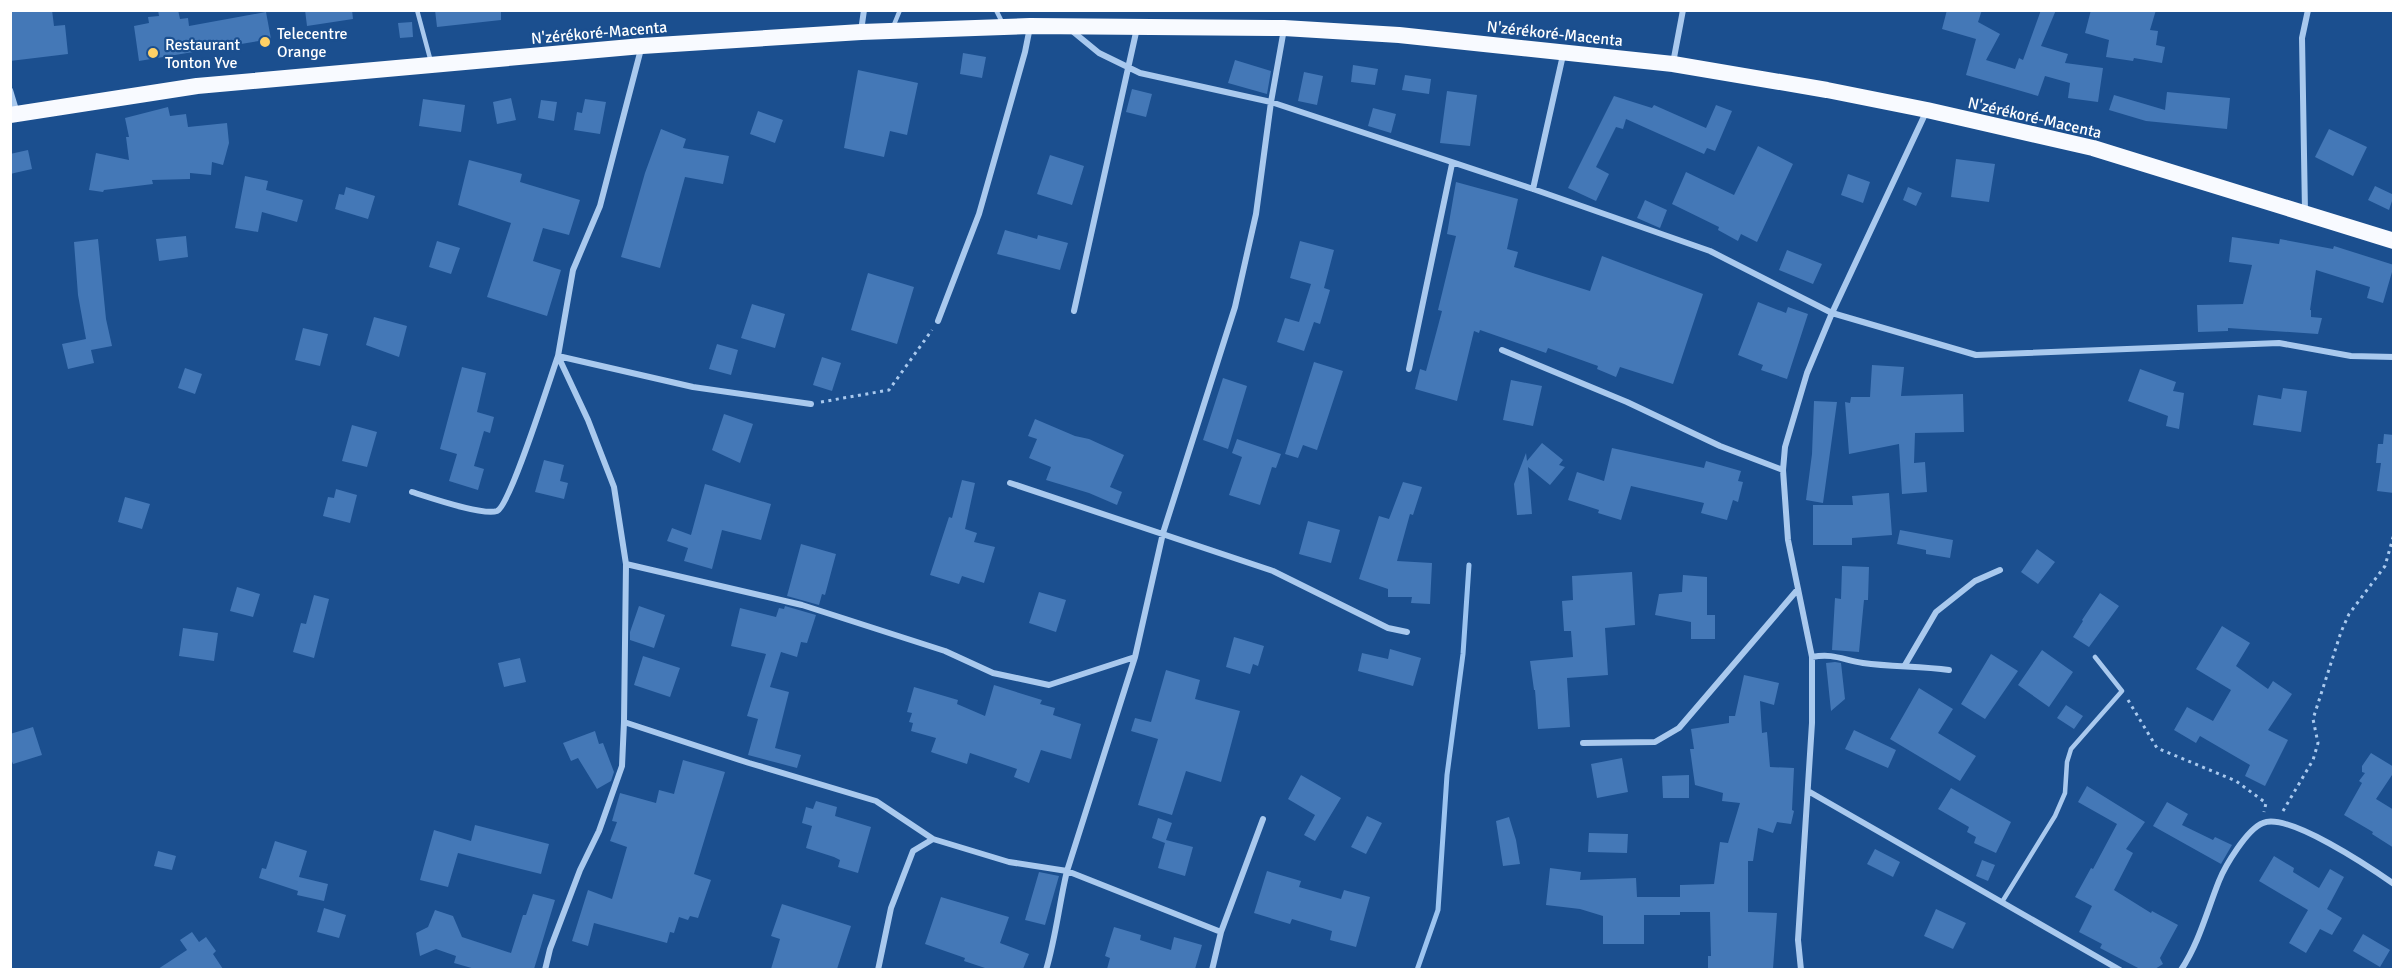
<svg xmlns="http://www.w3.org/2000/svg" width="2404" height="980" viewBox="0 0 2404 980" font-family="Signika,sans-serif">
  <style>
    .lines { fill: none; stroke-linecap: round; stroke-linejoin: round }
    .stream { stroke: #9cc4f0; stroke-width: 5 }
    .building { fill: #4478b7 }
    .path { stroke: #a9c9ee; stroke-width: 3; stroke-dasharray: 3 4.5; stroke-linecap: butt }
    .service { stroke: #a9c9ee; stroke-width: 4.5 }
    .minor { stroke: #a9c9ee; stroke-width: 6 }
    .trunk { stroke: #f8faff; stroke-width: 16 }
    .poi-dot { fill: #ffd166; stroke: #1b4f8f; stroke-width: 2 }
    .labels { text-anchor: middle; stroke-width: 4.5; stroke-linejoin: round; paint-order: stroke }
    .street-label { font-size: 16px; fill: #fff; stroke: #1b4f8f }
    .poi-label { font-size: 16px; fill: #fff; stroke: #1b4f8f; text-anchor: start }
  </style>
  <rect width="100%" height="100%" fill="#1b4f8f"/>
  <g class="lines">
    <path class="stream" d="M1417 970 1438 910 1447 775 1463 654 1469 565"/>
  </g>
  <path class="building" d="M10 10H52L54 26 65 25 68 54 10 61Z
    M158 10H178L180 19 188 18 189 26 266 12 271 39 139 61 134 26 149 23 148 17 159 16Z
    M305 10H352L353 19 307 26Z
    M435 10H501V20L437 27Z
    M1947 10H1982L1978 22 2000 34 1986 60 2015 69 2019 58 2023 60 2041 10H2056L2041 46 2068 54 2065 63 2103 68 2098 102 2068 98 2070 83 2045 76 2038 96 1966 75 1976 39 1942 29Z
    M2091 10H2156L2150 30 2158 31 2156 45 2165 47 2162 63 2134 58 2133 61 2106 57 2109 40 2085 33Z
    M412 22 413 37 400 38 398 23Z
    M963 53 986 57 982 78 960 74Z
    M1235 60 1271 71 1267 94 1228 83Z
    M1353 65 1378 69 1375 85 1351 82Z
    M858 70 918 83 907 135 890 131 884 157 844 148Z
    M1304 72 1323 76 1317 105 1298 101Z
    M1405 75 1431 79 1429 94 1402 90Z
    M1132 89 1152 94 1146 117 1126 112Z
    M1447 91 1477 95 1470 146 1440 143Z
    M2167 92 2230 98 2227 129 2146 121 2109 110 2114 95 2165 110Z
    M1614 96 1652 108 1654 105 1706 128 1716 105 1732 111 1715 151 1707 148 1704 154 1626 119 1623 129 1616 127 1596 167 1609 174 1596 201 1568 188Z
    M511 98 516 120 497 124 493 102Z
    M423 99 465 105 461 132 419 126Z
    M585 99 606 102 600 134 574 130 577 112 582 113Z
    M541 100 557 102 554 121 538 118Z
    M168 107 170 116 186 114 188 127 227 123 229 143 223 165 212 162 211 175 190 173V179L152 180 153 184 104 190 103 192 89 190 96 153 129 160 126 137H129L125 118Z
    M1373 108 1396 114 1391 133 1368 126Z
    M758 111 783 120 775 143 750 134Z
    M661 129 686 139 683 148 729 156 723 184 685 177 660 268 621 257 645 173Z
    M2329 129 2367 147 2353 176 2315 157Z
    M1758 146 1793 164 1757 242 1741 234 1738 241 1718 230 1719 227 1672 204 1686 172 1734 195Z
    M28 150 32 169 10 174V154Z
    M1050 155 1084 166 1072 205 1037 194Z
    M1956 159 1995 164 1989 202 1951 197Z
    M469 160 522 174 520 182 580 200 569 235 543 228 533 261 561 270 547 316 487 297 511 223 458 205Z
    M1848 174 1870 182 1863 203 1841 195Z
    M245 176 268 181 266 190 303 200 297 222 262 212 258 232 235 228Z
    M1456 182 1518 199 1507 249 1518 252 1514 267 1590 291 1602 256 1703 294 1673 384 1620 367 1616 377 1597 369 1598 366 1548 348 1546 353 1480 330 1479 333 1474 331 1457 401 1415 389 1420 369 1426 371 1442 311 1438 310 1456 236 1447 234Z
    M2375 186 2394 195 2389 210 2368 200Z
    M346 187 375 196 368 219 335 209 339 194 344 195Z
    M1908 187 1922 193 1916 206 1903 200Z
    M1645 200 1667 210 1660 228 1637 218Z
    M1005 230 1037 239 1038 235 1068 243 1060 270 997 254Z
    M186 236 188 257 159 261 156 239Z
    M2232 237 2279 244 2280 239 2333 249 2334 246 2394 265 2383 303 2367 298 2370 287 2316 270 2310 310H2311V317L2322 318 2318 334 2228 328V331L2198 332 2197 305 2243 304 2252 265 2229 262Z
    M98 239 106 319 112 346 91 350 94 363 68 369 62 344 86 339 78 295 74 242Z
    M437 241 460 248 451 274 429 267Z
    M1300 241 1334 250 1324 288 1330 290 1320 324 1314 322 1304 351 1277 342 1285 318 1299 322 1311 284 1290 278Z
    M1787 250 1822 264 1813 284 1779 270Z
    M868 273 914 287 897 344 851 330Z
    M1758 302 1786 313 1788 307 1808 314 1787 379 1761 370 1763 365 1738 355Z
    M752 304 785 314 775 348 741 338Z
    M374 317 407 326 399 357 366 345Z
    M303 328 328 334 320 366 295 360Z
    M717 344 738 350 731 375 709 369Z
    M822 357 841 363 832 391 813 385Z
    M1314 362 1343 371 1317 450 1303 445 1298 458 1285 454Z
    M1872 365 1904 367 1901 396 1963 394 1964 432 1915 433 1914 463 1925 462 1927 492 1902 494 1899 444 1849 454 1845 402 1850 403 1851 397H1870Z
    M462 367 486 373 477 412 494 417 490 433 484 431 474 466 484 469 478 490 449 481 457 454 440 449Z
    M185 368 202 374 195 394 178 388Z
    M2140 369 2176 382 2173 391 2184 393 2179 429 2166 426 2168 416 2128 401Z
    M1223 378 1247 386 1228 449 1203 440Z
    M1511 380 1542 386 1533 426 1503 420Z
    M2283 388 2307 391 2301 432 2253 425 2258 395 2281 399Z
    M1814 401 1837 402 1823 503 1806 500 1812 454Z
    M724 414 753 424 740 463 712 450Z
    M1035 419 1075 436 1089 439 1124 455 1110 487 1122 492 1117 505 1089 493 1046 480 1051 467 1029 458 1037 439 1028 436Z
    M352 425 377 432 367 467 342 461Z
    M2384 434 2394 435V493L2377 491 2381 463H2376L2378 444H2383Z
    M1237 439 1281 454 1276 468 1272 467 1260 505 1229 495 1242 457 1232 453Z
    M1542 443 1563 460 1559 465 1565 467 1550 485 1528 467 1532 514 1517 515 1514 484 1526 453 1527 461Z
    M1612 448 1704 468 1706 461 1741 471 1738 481 1743 482 1738 502 1733 500 1727 520 1701 513 1704 503 1631 486 1621 520 1598 513 1599 510 1568 500 1577 472 1604 481Z
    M544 460 564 465 560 481 568 483 564 499 535 492Z
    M962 480 975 483 965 529 977 533 974 542 995 547 984 583 962 576 959 584 930 575 949 517 952 518Z
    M1403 482 1422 487 1413 515 1410 514 1397 561 1432 563 1430 604 1411 603 1412 597H1388V589L1359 579 1379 516 1389 519Z
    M705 484 771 504 761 540 722 530 712 569 684 561 688 548 667 541 672 528 691 535Z
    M336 489 357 495 350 523 323 516 328 497 334 498Z
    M1889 493 1892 535 1852 538V545H1813V505H1853L1852 496Z
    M125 497 150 504 142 529 118 522Z
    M1308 521 1340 530 1331 563 1299 554Z
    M1900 530 1953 540 1950 558 1926 554V550L1897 544Z
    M801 544 836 554 825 595 822 594 819 605 787 596Z
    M2037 549 2055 562 2038 584 2021 572Z
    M1842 566 1869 567 1868 600H1864L1859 652 1832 650 1835 598 1841 599Z
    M1632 572 1635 625 1605 628 1608 675 1567 678 1570 727 1538 729 1535 690H1534L1530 661 1573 657 1571 631H1564L1562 601 1573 600 1572 576Z
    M1683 575 1707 577V615H1715V639H1691V622L1655 615 1659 594 1682 592Z
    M237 587 260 594 253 617 230 611Z
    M1039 592 1066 600 1056 632 1029 623Z
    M2100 593 2119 606 2089 647 2073 637 2083 621 2082 620Z
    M314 595 329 599 314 658 293 652 301 623 306 624Z
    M639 606 665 615 654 648 630 640V632Z
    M785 606 816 615 807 643 801 642 797 657 781 652 770 687 789 692 775 748 801 755 797 768 748 755 758 719 747 716 766 654 731 646 740 608 776 617 779 608 784 609Z
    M2222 626 2250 643 2236 666 2268 689 2273 681 2292 694 2268 730 2288 740 2265 786 2245 776 2250 765 2200 736 2196 743 2174 730 2187 707 2213 721 2231 690 2196 669Z
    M183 628 218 633 214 661 179 656Z
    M1234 637 1264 646 1258 666 1253 664 1250 674 1226 667Z
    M1390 649 1421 658 1413 686 1358 671 1362 653 1388 659Z
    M2042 650 2073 672 2049 707 2018 685Z
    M1991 654 2018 671 1985 719 1961 704Z
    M643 656 680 668 670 697 634 685Z
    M520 658 526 682 504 687 498 663Z
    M1835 662 1841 663 1845 699 1831 711 1826 663Z
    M1166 670 1200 680 1195 699 1240 711 1221 782 1186 771 1172 815 1138 805 1158 739 1131 731 1135 718 1151 722Z
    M1744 675 1779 683 1774 705 1760 701 1762 733 1767 732 1770 767 1794 768 1792 810 1794 811 1791 824 1777 822 1773 833 1758 828 1753 861H1748V912L1777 913 1773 969H1708V956H1711L1710 912H1680V915H1644V944H1603V916L1580 909 1546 905 1550 868 1581 872 1580 880 1636 878 1637 897H1680V885L1714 884 1720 842 1728 843 1740 803 1722 801 1723 793 1695 785 1690 749H1694L1691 729 1729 723V716H1735Z
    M994 685 1042 700 1040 704 1055 708 1053 715 1081 724 1071 759 1041 750 1029 783 1014 777 1017 769 970 753 967 764 931 752 936 738 911 731 913 723 909 722 912 713 907 712 914 687 958 700 957 704 985 716Z
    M1919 688 1953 709 1938 733 1976 756 1960 781 1890 739Z
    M2066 705 2083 716 2074 729 2057 718Z
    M33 727 42 755 13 764 10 757V734Z
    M1854 730 1896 750 1888 768 1845 749Z
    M595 731 599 744 603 743 614 772 611 781 597 789 578 758 571 761 563 743Z
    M2371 753 2394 767V772L2376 799 2394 810V848L2372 834 2373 832 2344 815 2362 783 2359 781 2365 773 2362 772V766Z
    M1622 758 1628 792 1597 798 1591 764Z
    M683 760 725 772 694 874 711 880 698 918 690 916 688 920 679 917 674 933 670 932 667 943 594 923 588 946 572 941 588 890 612 899 627 847 610 841 617 822 612 821 620 793 656 803 659 790 674 794Z
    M1301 775 1341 798 1315 841 1304 835 1315 815 1288 799Z
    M1689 775V798H1663L1662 776Z
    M2087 786 2145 822 2126 849 2133 853 2114 890 2151 913 2152 911 2178 925 2160 958 2163 964 2155 969H2140L2100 948 2102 944 2079 932 2092 906 2075 897 2091 868 2093 869 2117 824 2078 802Z
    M1951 788 2011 822 1996 853 1974 843 1976 837 1967 832 1969 827 1938 809Z
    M816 801 837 807 835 816 871 827 858 873 838 867 840 860 834 857 806 848 812 826 802 823 806 807 813 809Z
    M2167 802 2188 814 2182 825 2213 840 2215 837 2232 845 2221 864 2153 826Z
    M1367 816 1382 823 1366 854 1351 847Z
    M1509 817 1516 840 1520 864 1503 866 1496 821Z
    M1158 818 1172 823 1166 840 1193 847 1185 876 1158 868 1165 843 1152 838Z
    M475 825 549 844 541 874 458 853 448 887 420 880 434 830 471 841Z
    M1589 833 1628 834 1627 853 1588 852Z
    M275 841 307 851 299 877 328 884 324 901 297 895 298 891 259 878 262 868 266 869Z
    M1875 849 1900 862 1893 877 1867 864Z
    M158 851 176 856 172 870 154 866Z
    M2274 856 2294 868 2293 872 2319 888 2330 869 2344 877 2327 909 2342 918 2332 935 2320 929 2306 953 2289 943 2308 910 2259 881Z
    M1982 860 1995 865 1988 881 1976 876Z
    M1267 871 1301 881 1299 887 1341 899 1344 890 1370 897 1356 947 1330 940 1332 931 1292 919 1290 924 1254 913Z
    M1039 872 1059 876 1045 925 1025 920Z
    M533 894 555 900 534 969H475L454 963 456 956 436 949 420 956 416 933 428 927 435 910 453 916 462 937 511 953 523 915H526Z
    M941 897 1009 917 1000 943 1029 954 1023 969H988L964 961 965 958 925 944Z
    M782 904 851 926 837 969H771L780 939 771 936Z
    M324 908 346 915 339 938 317 932Z
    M1936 909 1966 923 1953 949 1924 936Z
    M1114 927 1141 935 1140 940 1171 950 1174 937 1202 945 1195 969H1107L1110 958 1105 956Z
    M192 932 199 942 206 937 216 951 213 954 223 969H158L187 950 180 940Z
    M2363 934 2390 950 2380 967 2353 951Z"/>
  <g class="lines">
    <path class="path" d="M821 402 889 390 932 330
      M2128 700 2157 748 2236 781 2266 803 2264 812
      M2283 811 2313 760 2318 743 2313 719 2341 632 2349 614 2385 566 2394 534"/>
    <path class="service" d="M417 10 431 62
      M996 10 1003 24
      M893 27 900 10
      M2002 902 2055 816 2065 793 2067 762 2071 749 2122 691 2095 657"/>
    <path class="minor" d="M1071 30 1099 53 1140 73 1271 102 1533 189 1710 251 1832 313 1976 355 2279 343 2351 356 2394 357
      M861 31 864 10
      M641 49 600 206 573 270 558 356 693 387 811 404
      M1673 63 1683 10
      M10 90 17 113
      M1533 189 1563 55
      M2305 212 2302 38 2308 10
      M1074 311 1137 28
      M938 321 979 214 1025 52 1030 27
      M1502 350 1627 402 1720 446 1783 470
      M1409 369 1452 164
      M1010 483 1273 571 1388 628 1407 632
      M412 492C428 497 483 516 497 511 510 506 550 378 558 356
      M626 564 802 605 945 651 993 673 1049 685 1135 657
      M1812 657C1834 653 1843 660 1863 663 1892 667 1920 666 1949 670
      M1905 665 1936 612 1975 581 2000 570
      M624 722 749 763 876 801 933 839
      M1583 743 1655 742 1679 728 1798 589
      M1808 791 2120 970
      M1221 932 1263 819
      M545 970 550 949 580 870 599 831 622 766 624 722 626 564 614 487 588 420 558 356
      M878 970 891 908 913 851 933 839 1009 862 1067 871 1135 657 1163 533 1235 307 1256 214 1271 102 1284 29
      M1046 970C1056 937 1059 904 1067 871L1221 932 1212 970
      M1801 970 1798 940 1812 723V657L1788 540 1783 470 1785 447 1807 373 1832 313 1927 110
      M2181 970C2199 943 2207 911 2219 881 2225 866 2247 829 2263 823 2288 812 2371 868 2394 884"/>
    <path class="trunk" d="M10 115 197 86 642 46 861 32 1030 26 1284 28 1399 35 1673 64 1827 90 1927 110 2093 148 2394 241"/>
  </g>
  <g class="poi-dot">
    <circle cx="265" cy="42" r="6"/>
    <circle cx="153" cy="53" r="6"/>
  </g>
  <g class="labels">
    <g class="street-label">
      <text transform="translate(599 32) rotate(-5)" y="6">N'zérékoré-Macenta</text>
      <text transform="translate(1555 33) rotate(6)" y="6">N'zérékoré-Macenta</text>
      <text transform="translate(2035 117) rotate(13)" y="6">N'zérékoré-Macenta</text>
    </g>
    <g class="poi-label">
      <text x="277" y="39">Telecentre<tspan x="277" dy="18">Orange</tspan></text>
      <text x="165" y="50">Restaurant<tspan x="165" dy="18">Tonton Yve</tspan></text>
    </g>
  </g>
  <rect width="2404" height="980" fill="none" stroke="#ffffff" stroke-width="24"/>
</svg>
